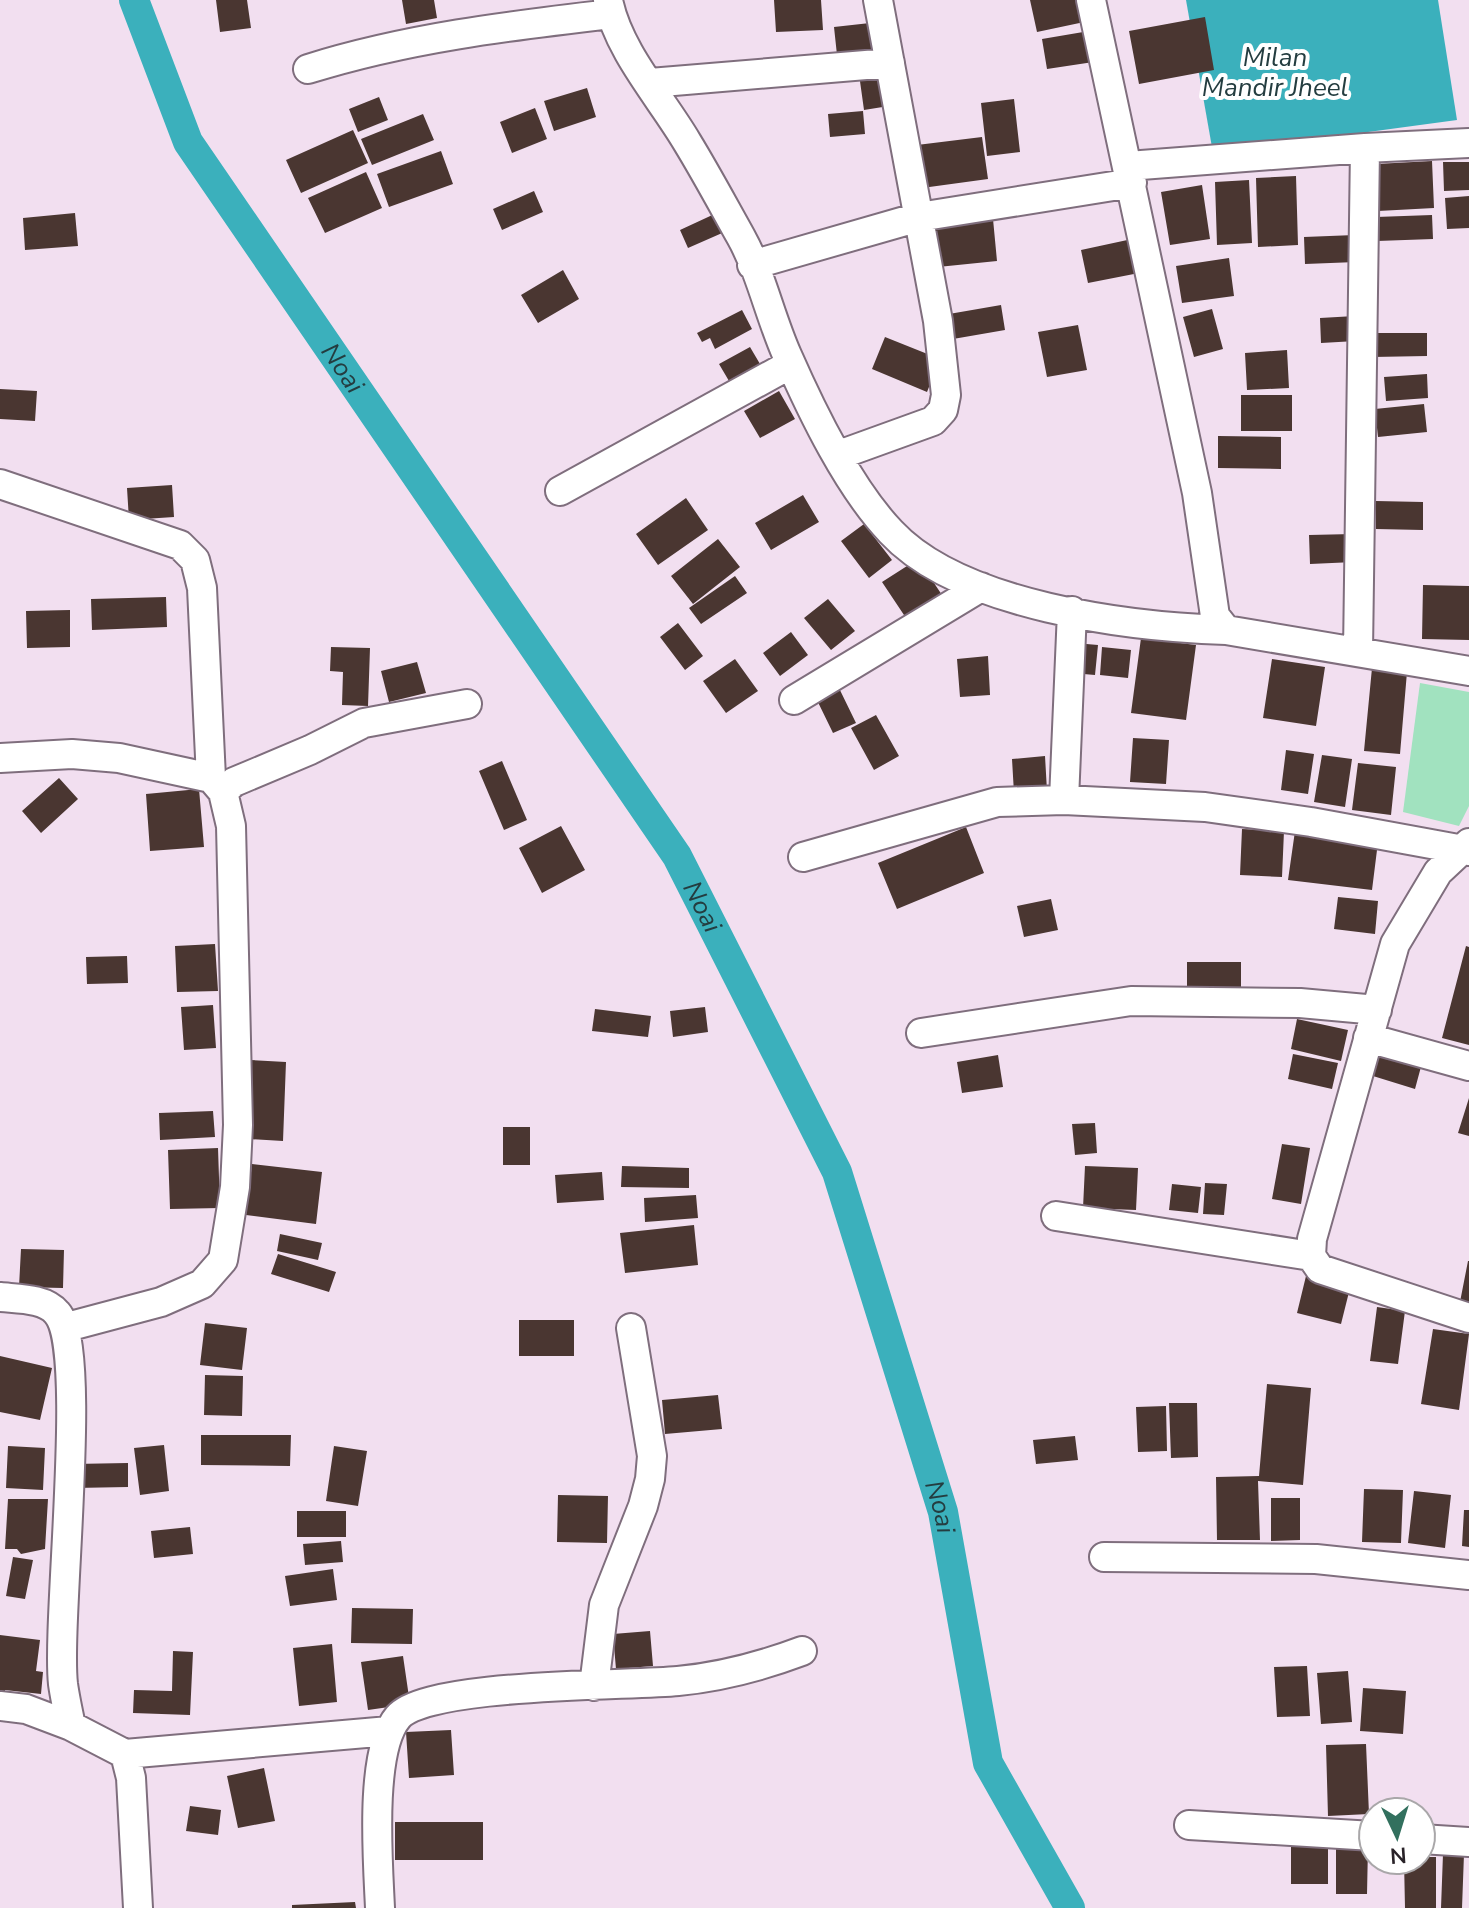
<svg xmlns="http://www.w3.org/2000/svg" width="1469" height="1908" viewBox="0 0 1469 1908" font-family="'Nunito Sans',sans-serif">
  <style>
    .green { fill: #a1e2bf }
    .water { fill: #3bb0bc }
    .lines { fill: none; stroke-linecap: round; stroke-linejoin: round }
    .canal { stroke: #3bb0bc; stroke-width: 30 }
    .building { fill: #4a3631 }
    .minor-casing { stroke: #7f6e7d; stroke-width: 32 }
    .minor { stroke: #fff; stroke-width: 28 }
    .labels { text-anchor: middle; stroke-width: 8; stroke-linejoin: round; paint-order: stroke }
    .water-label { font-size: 26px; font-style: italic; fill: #243d40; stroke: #fff }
  </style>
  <rect width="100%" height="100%" fill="#f2dff0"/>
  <path class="green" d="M1420 683 1469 692V806L1459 826 1403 812Z"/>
  <path class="water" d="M1186 0H1438L1457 120 1213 153Z"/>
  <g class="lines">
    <path class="canal" id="s1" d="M134 0 188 142 677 856 837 1172 943 1512 988 1763 1070 1908"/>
  </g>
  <path class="building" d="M216 0H247L251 28 220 32Z
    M402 0H434L437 18 406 24Z
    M774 0H821L823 30 776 32Z
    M1030 0H1085L1089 21 1037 32Z
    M1205 17 1214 70 1139 84 1129 31Z
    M879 22 882 49 837 55 834 27Z
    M1095 30 1100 61 1047 69 1042 39Z
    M890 69 895 105 864 110 859 74Z
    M587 88 596 117 554 131 544 101Z
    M379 97 388 120 358 132 349 109Z
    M1014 99 1020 152 987 156 981 103Z
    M535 108 547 139 512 153 500 122Z
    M863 111 865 134 830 137 828 114Z
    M423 114 434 140 372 165 361 139Z
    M353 130 368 163 301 193 286 160Z
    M982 137 988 179 922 188 917 145Z
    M441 151 453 184 389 207 377 174Z
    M1432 161 1434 208 1378 211 1376 164Z
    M1443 162H1469V190L1444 191Z
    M366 172 382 208 325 233 308 198Z
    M1296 176 1298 245 1258 247 1256 178Z
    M1249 180 1252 243 1217 245 1215 182Z
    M1202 185 1210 239 1170 245 1161 192Z
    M534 191 543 212 502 230 493 209Z
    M1469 196V228L1447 229 1445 198Z
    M721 211 729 230 688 248 680 230Z
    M75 213 78 246 25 250 23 218Z
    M1432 215 1433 239 1377 241 1376 217Z
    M993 219 997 261 938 267 933 226Z
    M1355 235 1356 262 1305 264 1304 237Z
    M1132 239 1139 273 1088 283 1081 250Z
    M1229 258 1234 296 1182 303 1176 266Z
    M563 270 579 299 538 323 521 295Z
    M1001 305 1005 330 953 339 949 314Z
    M1212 309 1223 349 1194 357 1183 317Z
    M742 310 752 329 715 349 710 338 702 342 697 333Z
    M1355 316 1356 341 1321 343 1320 318Z
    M1078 325 1087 370 1047 377 1038 332Z
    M1373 333H1427V356L1372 357Z
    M885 337 940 359 927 392 872 369Z
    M750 347 760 364 729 381 719 364Z
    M1287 350 1289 388 1247 390 1245 353Z
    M1427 374 1428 398 1386 401 1384 377Z
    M0 389 37 391 35 421 0 419Z
    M779 391 795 419 760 438 744 411Z
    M1241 395H1292V431H1241Z
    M1424 404 1427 432 1378 437 1375 409Z
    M1218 436 1281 437V469L1218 468Z
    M172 485 174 517 129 520 127 488Z
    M803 495 819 522 771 550 755 523Z
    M686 498 708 530 658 565 636 534Z
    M1376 501 1423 502V530L1376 529Z
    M864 524 892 560 869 578 841 541Z
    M1353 534 1354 562 1310 564 1309 535Z
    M718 539 740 567 693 604 671 576Z
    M918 559 944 598 908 621 882 582Z
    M735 576 747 593 701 624 689 608Z
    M1423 585 1469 586V640L1422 639Z
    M166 597 167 627 92 630 91 599Z
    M828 599 855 631 831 650 804 618Z
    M70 610V647L27 648 26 611Z
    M678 623 703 656 685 670 660 637Z
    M791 632 808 655 780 676 763 653Z
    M1141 638 1196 645 1186 720 1131 713Z
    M1075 643 1098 645 1095 675 1072 673Z
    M331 647 370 648 368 706 342 705 343 672 330 671Z
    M1102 647 1131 650 1128 678 1100 675Z
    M988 656 990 695 960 697 957 659Z
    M735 659 758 691 726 713 703 681Z
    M1272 659 1325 667 1316 726 1263 718Z
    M417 662 426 693 389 702 381 671Z
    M1372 668 1407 672 1400 754 1364 751Z
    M837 684 856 723 833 733 814 694Z
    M876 715 899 756 874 770 851 728Z
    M1133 738 1169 740 1166 784 1130 782Z
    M1286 750 1314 754 1308 794 1281 790Z
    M1322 755 1352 759 1345 807 1314 802Z
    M1045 756 1047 791 1014 793 1012 759Z
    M502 761 527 820 504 830 479 771Z
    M1358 763 1396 767 1391 815 1352 810Z
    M59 778 78 799 41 833 22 811Z
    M199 789 204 847 150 851 146 794Z
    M561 826 585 870 542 893 519 848Z
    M966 827 984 873 897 909 878 863Z
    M1242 829 1284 831 1282 877 1240 875Z
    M1295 831 1378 842 1372 890 1288 880Z
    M1338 897 1378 901 1375 934 1334 929Z
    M1051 899 1058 930 1024 937 1017 906Z
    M215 944 218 991 177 992 175 946Z
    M1466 946 1469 947V1045L1442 1038Z
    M127 956 128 983 87 984 86 957Z
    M1187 962H1241V994L1187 993Z
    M213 1005 216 1048 184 1050 181 1007Z
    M705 1007 708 1032 673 1037 670 1011Z
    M595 1009 651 1016 648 1037 592 1031Z
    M1297 1019 1348 1030 1341 1061 1291 1049Z
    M1381 1051 1422 1063 1415 1089 1373 1076Z
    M1293 1054 1338 1063 1332 1089 1288 1079Z
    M998 1055 1003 1087 962 1093 957 1062Z
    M251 1060 286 1062 283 1141 248 1139Z
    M1469 1098V1136L1458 1133Z
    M213 1111 215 1137 160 1140 159 1113Z
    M1095 1123 1097 1153 1075 1155 1072 1124Z
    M503 1127H530V1165H503Z
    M1282 1144 1310 1148 1301 1204 1272 1199Z
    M218 1148 220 1208 170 1209 168 1150Z
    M252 1164 322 1172 316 1224 246 1215Z
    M622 1166 689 1168V1188L621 1187Z
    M1085 1166 1138 1168 1136 1210 1083 1208Z
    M602 1172 604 1200 557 1203 555 1175Z
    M1205 1183 1227 1184 1224 1215 1203 1214Z
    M1172 1184 1201 1187 1198 1213 1169 1210Z
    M696 1195 698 1218 645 1222 644 1198Z
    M694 1225 698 1265 625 1273 620 1233Z
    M280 1234 322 1243 318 1260 277 1251Z
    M21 1249 64 1250 63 1288 19 1287Z
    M278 1254 336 1272 329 1292 271 1274Z
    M1468 1261H1469V1304L1460 1302Z
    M1306 1276 1350 1288 1341 1324 1297 1313Z
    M1377 1307 1405 1311 1398 1364 1370 1361Z
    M519 1320H574V1356H519Z
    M205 1323 247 1328 242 1370 200 1365Z
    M1433 1329 1469 1334 1459 1410 1421 1404Z
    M0 1356 52 1368 40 1420 0 1412Z
    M205 1375 243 1376 242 1416 204 1415Z
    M1267 1384 1311 1388 1303 1485 1258 1481 1260 1540H1217L1216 1477 1259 1476Z
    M718 1395 722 1429 665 1434 662 1400Z
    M1169 1403H1197L1198 1457 1171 1458Z
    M1166 1406 1167 1451 1138 1452 1136 1407Z
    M201 1435H291L290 1466 201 1465Z
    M1075 1436 1078 1460 1036 1464 1033 1440Z
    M164 1445 169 1491 140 1495 134 1448Z
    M8 1446 45 1448 43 1490 6 1488Z
    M334 1446 367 1451 358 1506 326 1501Z
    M128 1463V1487L74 1488 73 1464Z
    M1364 1489 1403 1490 1401 1543 1362 1542Z
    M1414 1491 1451 1495 1445 1548 1408 1543Z
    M558 1495 608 1496 607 1543 557 1542Z
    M1271 1498H1300V1540L1271 1541Z
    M8 1499H48L45 1549 21 1554 17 1549H5Z
    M1464 1510H1469V1547L1462 1546Z
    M297 1511H346V1537H297Z
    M190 1527 193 1554 154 1558 151 1531Z
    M341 1541 343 1562 305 1565 303 1544Z
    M13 1557 33 1560 25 1599 6 1596Z
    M333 1569 337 1600 290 1606 285 1576Z
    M352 1608 413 1609 412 1644 351 1643Z
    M650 1631 653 1666 616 1669 613 1634Z
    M0 1635 40 1640 36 1671 43 1672 41 1694 5 1690 4 1702 0 1701Z
    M332 1644 337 1702 299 1706 293 1648Z
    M173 1651 193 1652 190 1715 133 1713 134 1690 172 1691Z
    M403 1656 410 1704 368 1710 361 1662Z
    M1307 1666 1310 1716 1277 1717 1274 1667Z
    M1348 1671 1352 1722 1321 1724 1317 1673Z
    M1363 1688 1406 1691 1403 1734 1360 1731Z
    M451 1730 454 1775 409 1778 406 1732Z
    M1366 1744 1369 1814 1328 1816 1326 1745Z
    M264 1768 275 1821 238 1828 227 1776Z
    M190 1806 221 1810 218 1835 186 1831Z
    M395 1822H483V1860H395Z
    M1291 1844H1328V1884H1291Z
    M1336 1846H1368L1367 1894H1336Z
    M1443 1854H1464L1462 1908H1441Z
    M1421 1857H1436V1908H1405L1404 1860Z
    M355 1902 356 1908H292V1905Z"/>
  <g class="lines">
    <defs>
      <path id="minor" d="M608 0C618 51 661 98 687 142 706 173 723 205 741 237 761 273 770 317 787 355 812 412 848 487 891 532 960 606 1129 627 1226 630
        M1091 0 1197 493 1215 616 1226 630 1469 671
        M308 69C407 38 508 26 611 14
        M650 83 890 63
        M1128 166 1365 148
        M752 265 919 217 1132 183
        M839 455 933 421 943 410 946 395 938 321 878 0
        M0 484 180 545 195 560 202 588 211 778
        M560 491 791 364
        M1358 652 1365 148 1469 143
        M794 700 981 587
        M0 758 72 754 119 758 211 778 223 792 231 826 238 1125 235 1187 223 1260 202 1284 161 1302 67 1327
        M223 792 234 782 310 750 364 723 467 704
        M1064 800 1072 611
        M1469 843 1438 872 1395 944 1312 1239 1311 1256 1320 1269 1469 1318
        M803 857 997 802 1064 800 1205 807 1311 822 1469 851
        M921 1033 1131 1001 1300 1003 1377 1010
        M1368 1038 1469 1066
        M1056 1216 1311 1256
        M0 1297C18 1299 45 1298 57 1313 89 1350 56 1618 63 1684 65 1698 68 1712 71 1726L125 1754 131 1778 138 1908
        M1104 1557 1316 1559 1469 1575
        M594 1686 604 1605 643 1506 650 1479 652 1456 631 1328
        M0 1706 26 1709 71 1726
        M125 1754 389 1731
        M1189 1825 1373 1836
        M1421 1839 1469 1842
        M380 1908C378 1863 369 1751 398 1717 427 1683 626 1686 678 1681 720 1677 762 1666 802 1651"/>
    </defs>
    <use href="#minor" class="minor-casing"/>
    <use href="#minor" class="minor"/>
  </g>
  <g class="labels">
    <g class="water-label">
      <text x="1275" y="66">Milan<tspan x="1275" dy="30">Mandir Jheel</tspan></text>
      <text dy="9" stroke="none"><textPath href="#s1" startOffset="426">Noai</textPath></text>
      <text dy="9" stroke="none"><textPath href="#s1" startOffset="1074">Noai</textPath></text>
      <text dy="9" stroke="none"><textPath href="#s1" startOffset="1722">Noai</textPath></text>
    </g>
  </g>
  <g transform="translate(1397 1836) rotate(176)"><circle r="38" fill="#ffffff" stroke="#a9a7a9" stroke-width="2"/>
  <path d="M0-6L14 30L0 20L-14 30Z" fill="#32705e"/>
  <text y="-12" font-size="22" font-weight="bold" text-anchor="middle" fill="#292228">N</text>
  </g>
</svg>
